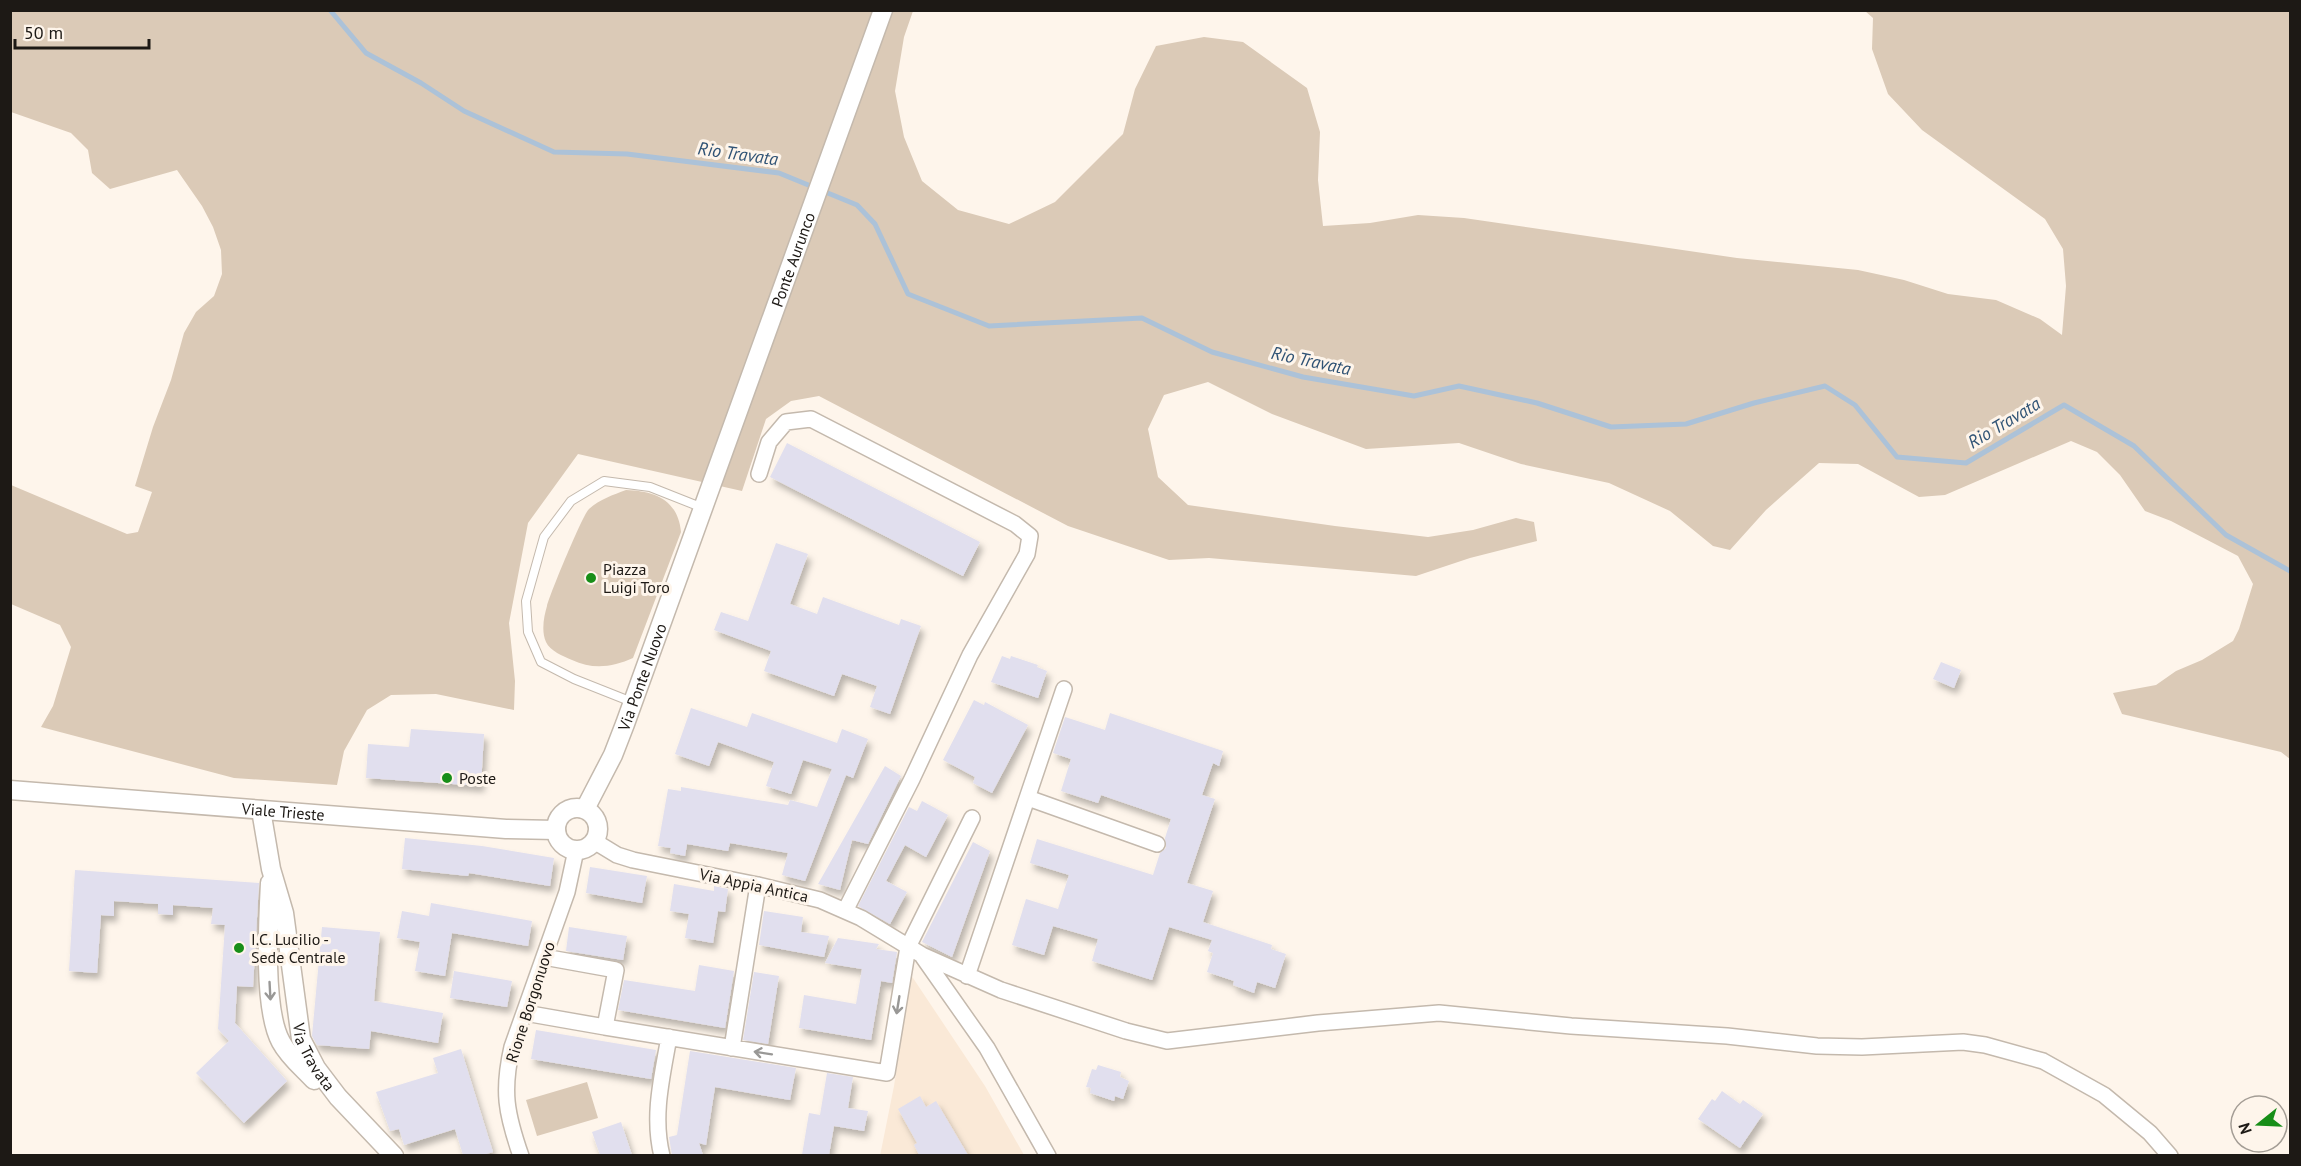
<svg xmlns="http://www.w3.org/2000/svg" width="2301" height="1166" viewBox="0 0 2301 1166" font-family="'PT Sans',sans-serif">
  <style>
    .built { fill: #fae9d7 }
    .green { fill: #dbcab7 }
    .lines { fill: none; stroke-linecap: round; stroke-linejoin: round }
    .stream { stroke: #acc2d8; stroke-width: 5 }
    .building { fill: #e1dfee; filter: url(#shadow) }
    .service-casing { stroke: #c4b9ad; stroke-width: 10 }
    .minor-casing { stroke: #c4b9ad; stroke-width: 18 }
    .tertiary-casing { stroke: #c4b9ad; stroke-width: 21 }
    .service { stroke: #fff; stroke-width: 8 }
    .minor { stroke: #fff; stroke-width: 15 }
    .tertiary { stroke: #fff; stroke-width: 18 }
    .oneway { stroke: #999896 }
    .poi-dot { fill: #178e18; stroke: #fef5eb; stroke-width: 2 }
    .labels { text-anchor: middle; stroke-width: 6; stroke-linejoin: round; paint-order: stroke }
    .street-label { font-size: 16px; fill: #1d1915; stroke: #fef5eb }
    .poi-label { font-size: 16px; fill: #1d1915; stroke: #fef5eb; text-anchor: start }
    .water-label { font-size: 18px; font-style: italic; fill: #305375; stroke: #fef5eb }
  </style>
  <defs>
    <filter id="shadow"><feDropShadow dx="3.5" dy="6" stdDeviation="3" flood-color="#0004"/></filter>
  </defs>
  <rect width="100%" height="100%" fill="#fef5eb"/>
  <path class="built" d="M911 975 985 1086 1024 1155 880 1156 894 1086Z"/>
  <path class="green" d="M11 11H913L904 37 895 91 904 137 922 181 958 210 1009 224 1055 202 1123 134 1135 89 1156 46 1204 37 1243 42 1307 88 1320 132 1318 180 1323 226 1370 223 1418 215 1464 218 1737 258 1858 270 1904 280 1948 294 1996 300 2040 319 2062 335 2066 286 2063 249 2045 219 1922 130 1888 94 1872 49 1873 18 1865 11H2290V759L2281 752 2122 714 2113 693 2156 685 2176 671 2202 660 2233 641 2239 629 2253 584 2238 556 2171 521 2145 511 2120 475 2097 452 2071 441 1945 495 1919 497 1858 464 1819 463 1766 510 1730 550 1713 546 1670 511 1609 483 1521 464 1459 443 1366 449 1272 414 1208 382 1164 395 1148 429 1158 477 1188 505 1335 526 1428 537 1473 530 1516 518 1534 522 1537 541 1470 558 1416 576 1209 558 1169 560 1068 526 819 396 791 401 766 419 742 491 578 454 528 523 509 623 515 681 514 710 436 694 391 695 367 710 344 751 337 785 234 778 41 727 53 706 71 647 60 625 11 604V485L127 534 138 532 152 492 135 486 153 427 171 380 184 333 196 312 214 296 222 274 221 250 213 227 202 206 177 170 110 189 92 173 88 150 71 133 11 112Z
    M626 490C655 491 678 500 681 532L633 658C613 667 593 670 572 660 563 656 550 651 546 642 541 631 544 616 547 606 550 594 583 514 589 509 600 499 613 495 626 490Z
    M587 1082 598 1118 537 1136 526 1100Z"/>
  <g class="lines">
    <path class="stream" d="M330 10 366 53 421 83 464 111 554 152 627 154 779 173 857 205 875 224 908 294 989 326 1142 318 1212 352 1303 377 1414 396 1459 386 1537 403 1611 427 1686 424 1754 403 1825 386 1855 405 1897 457 1966 463 2064 405 2134 446 2226 535 2290 571"/>
  </g>
  <path class="building" d="M787 443 980 542 963 576 770 477Z
    M776 543 808 554 790 604 817 614 823 597 899 625 901 619 921 626 890 714 870 707 877 686 842 674 834 696 764 671 771 651 714 630 721 612 748 621Z
    M1002 656 1010 659 1011 656 1038 665 1037 667 1047 671 1038 698 991 682Z
    M1941 662 1961 670 1954 688 1933 679Z
    M974 700 984 705 985 702 1028 725 992 793 973 783 975 777 943 760Z
    M691 708 747 727 752 713 837 743 842 729 868 739 853 778 846 775 805 881 782 875 788 853 730 843 728 851 687 844 685 856 670 853 671 848 658 846 668 789 681 791V787L788 805 790 800 817 807 832 769 803 760 791 794 766 786 774 762 718 742 709 766 675 754Z
    M1110 713 1223 751 1219 766 1213 763 1202 795 1215 799 1187 883 1213 891 1203 922 1272 945 1271 949 1286 954 1275 988 1257 982 1254 993 1233 985 1234 981 1207 972 1213 953 1208 951 1212 940 1169 927 1152 980 1092 961 1098 939 1053 926 1044 955 1012 945 1026 899 1058 909 1069 875 1030 863 1037 839 1153 875 1160 853 1166 848 1165 838 1171 819 1101 795 1098 803 1061 791 1071 759 1053 753 1065 717 1105 730Z
    M411 729 484 734 481 786 366 778 368 744 409 747Z
    M885 766 901 776 868 844 852 840 840 890 818 884Z
    M922 801 948 815 926 857 905 845 886 881 907 892 890 924 858 906 909 807 917 811Z
    M405 838 482 846 554 858 550 886 469 873 468 876 402 869Z
    M973 842 990 851 952 957 922 942Z
    M590 867 647 876 642 903 586 893Z
    M75 870 259 883 253 987 237 986 235 1023 287 1081 244 1123 196 1073 229 1041 218 1029 225 925 211 924 213 908 173 905V915L158 914V904L114 901V916L101 915 97 973 69 971Z
    M674 884 714 891V886L728 889 725 912 718 911 713 943 685 938 689 914 670 911Z
    M431 903 532 921 528 946 452 933 445 976 415 971 420 942 397 938 402 911 429 916Z
    M764 911 803 917 801 932 829 936 824 957 759 945Z
    M322 927 380 932 374 1001 443 1013 438 1043 371 1031 369 1049 317 1045 312 1036Z
    M569 927 627 936 623 960 566 951Z
    M838 938 879 944 876 949 897 952 892 983 881 981 871 1040 799 1028 804 995 856 1004 862 969 825 963Z
    M699 965 734 971 725 1028 618 1010 624 980 695 991Z
    M454 971 512 981 507 1007 450 998Z
    M754 972 779 976 768 1044 743 1040Z
    M536 1030 656 1050 651 1079 531 1059Z
    M461 1049 493 1152 483 1155H463L455 1129 404 1145 399 1129 390 1131 376 1092 438 1073 433 1058Z
    M690 1051 796 1068 790 1100 715 1087 706 1145 699 1143 703 1155H672L669 1137 677 1135Z
    M1098 1065 1121 1072 1120 1077 1129 1081 1123 1099 1115 1096 1114 1101 1090 1093 1091 1088 1086 1087 1092 1069 1096 1070Z
    M827 1073 853 1077 848 1108 868 1111 864 1131 834 1126 829 1155H802L809 1113 820 1115Z
    M1722 1091 1740 1104 1743 1100 1763 1114 1740 1148 1698 1119 1712 1099 1715 1101Z
    M920 1096 926 1107 936 1101 968 1155H919L914 1145 917 1143 898 1109Z
    M621 1122 632 1155H600L592 1132Z"/>
  <g class="lines">
    <defs>
      <path id="service" d="M632 702 574 679 541 662 528 632 526 601 544 537 571 501 604 481 650 487 703 508"/>
      <path id="minor" d="M759 474 769 442 786 422 811 419 1015 524 1030 536 1027 554 970 655 912 779 846 909
        M1028 798 1157 844
        M594 841 617 855 633 860 758 885 820 900 861 918 922 955 1001 990 1126 1031 1167 1041 1318 1023 1439 1013 1571 1026 1727 1036 1817 1046 1862 1047 1963 1042 1985 1045 2043 1061 2104 1095 2150 1133 2170 1156
        M923 957 987 1048 1048 1156
        M967 976 1064 689
        M525 1013 605 1027 616 970 544 957
        M605 1027 887 1073 908 947 972 818
        M732 1048 758 885
        M521 1156C506 1113 502 1091 512 1047L567 892 576 850
        M662 1156C652 1116 662 1077 669 1037"/>
      <g id="tertiary">
        <path id="s1" d="M10 790 506 829 556 830"/>
        <circle cx="577" cy="829" r="21"/>
        <path id="s2" d="M585 809 613 755 625 724 883 10"/>
        <path id="s3" d="M261 810 271 869 284 913 301 1039 316 1068 338 1097 394 1156"/>
        <path d="M270 883C268 921 263 1010 281 1042 289 1057 303 1068 314 1080"/>
      </g>
    </defs>
    <use href="#service" class="service-casing"/>
    <use href="#minor" class="minor-casing"/>
    <use href="#tertiary" class="tertiary-casing"/>
    <use href="#service" class="service"/>
    <use href="#minor" class="minor"/>
    <use href="#tertiary" class="tertiary"/>
  </g>
  <defs><path id="oneway-shaft" d="M-6 0H5M1.5-3L5.5 0L1.5 3" fill="none" stroke-width="1.6" stroke-linecap="round" stroke-linejoin="round" transform="scale(1.5)"/></defs>
  <g class="oneway">
    <use href="#oneway-shaft" transform="translate(270 991) rotate(87)"/>
    <use href="#oneway-shaft" transform="translate(898 1005) rotate(99)"/>
    <use href="#oneway-shaft" transform="translate(763 1053) rotate(-171)"/>
  </g>
  <g class="poi-dot">
    <circle cx="591" cy="578" r="6"/>
    <circle cx="447" cy="778" r="6"/>
    <circle cx="239" cy="948" r="6"/>
  </g>
  <g class="labels">
    <g class="street-label">
      <text dy="6" stroke="none"><textPath href="#s2" startOffset="588">Ponte Aurunco</textPath></text>
      <text dy="6" stroke="none"><textPath href="#s2" startOffset="144">Via Ponte Nuovo</textPath></text>
      <text dy="6" stroke="none"><textPath href="#s1" startOffset="274">Viale Trieste</textPath></text>
      <text transform="translate(754 885) rotate(12)" y="6">Via Appia Antica</text>
      <text transform="translate(530 1002) rotate(-72)" y="6">Rione Borgonuovo</text>
      <text dy="6" stroke="none"><textPath href="#s3" startOffset="254">Via Travata</textPath></text>
    </g>
    <g class="poi-label">
      <text x="603" y="575">Piazza<tspan x="603" dy="18">Luigi Toro</tspan></text>
      <text x="459" y="784">Poste</text>
      <text x="251" y="945">I.C. Lucilio -<tspan x="251" dy="18">Sede Centrale</tspan></text>
    </g>
    <g class="water-label">
      <text transform="translate(738 154) rotate(8)" y="6">Rio Travata</text>
      <text transform="translate(1311 361) rotate(12)" y="6">Rio Travata</text>
      <text transform="translate(2004 423) rotate(-31)" y="6">Rio Travata</text>
    </g>
  </g>
  <rect width="2301" height="1166" fill="none" stroke="#1d1915" stroke-width="24"/>
  <g transform="translate(2259 1124) rotate(252)"><circle r="28" fill="#fef5eb" stroke="#a49d95" stroke-width="1.5"/>
  <path d="M0-4.5L10 22L0 15L-10 22Z" fill="#178e18"/>
  <text y="-9" font-size="16" font-weight="bold" text-anchor="middle" fill="#1d1915">N</text>
  </g>
  <path d="M15 39v9h134v-9" fill="none" stroke="#1d1915" stroke-width="3"/>
  <text x="24" y="39" font-size="18" fill="#1d1915" stroke="#fef5eb" stroke-width="4.5" paint-order="stroke">50 m</text>
</svg>
